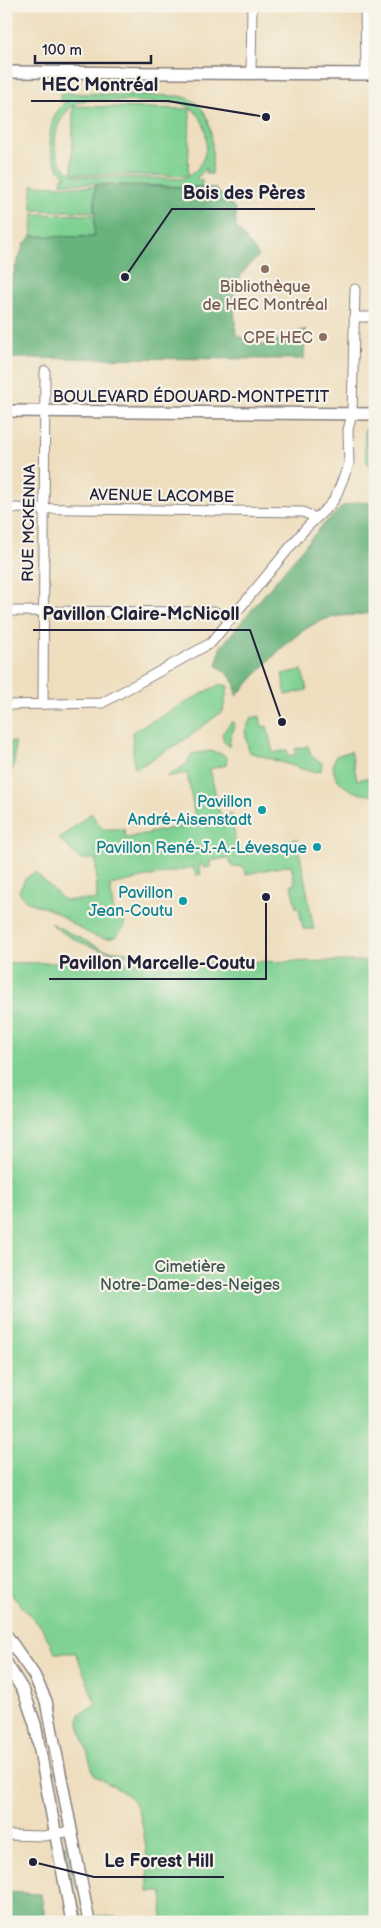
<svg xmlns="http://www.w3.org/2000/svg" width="381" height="1928" viewBox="0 0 381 1928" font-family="'Balsamiq Sans',sans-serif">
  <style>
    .green { fill: #7fd193; stroke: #507a67; fill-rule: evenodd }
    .forest { fill: #67b37d; stroke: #446a5c }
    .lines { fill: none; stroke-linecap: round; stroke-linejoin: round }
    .street-casing { stroke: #88807c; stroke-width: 11 }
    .secondary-casing { stroke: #88807c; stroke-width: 14 }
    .street { stroke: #fff; stroke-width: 9 }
    .secondary { stroke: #fff; stroke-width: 11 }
    .education-dot { fill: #8d6e63; stroke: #f7f3e8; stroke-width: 2 }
    .culture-dot { fill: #0f9aa8; stroke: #f7f3e8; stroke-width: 2 }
    .labels { text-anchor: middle; stroke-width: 4.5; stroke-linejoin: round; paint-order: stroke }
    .education-label { font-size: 16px; fill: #785e54; stroke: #f7f3e8 }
    .street-label { font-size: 16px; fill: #22223b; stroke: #f7f3e8 }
    .culture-label { font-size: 16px; fill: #0d838f; stroke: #f7f3e8; text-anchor: end }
    .park-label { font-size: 16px; fill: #3e5755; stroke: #f7f3e8 }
    .leader { fill: none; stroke: #22223b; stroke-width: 2 }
    .callout-dot { fill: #22223b; stroke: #f7f3e8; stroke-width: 2 }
    .callout-label { font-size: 18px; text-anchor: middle; font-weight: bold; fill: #22223b; stroke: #f7f3e8; stroke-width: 4.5; stroke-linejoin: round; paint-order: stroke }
  </style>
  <rect width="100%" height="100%" fill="#f7f3e8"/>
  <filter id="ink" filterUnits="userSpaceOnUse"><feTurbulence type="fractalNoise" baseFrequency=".02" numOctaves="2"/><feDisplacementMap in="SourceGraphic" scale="10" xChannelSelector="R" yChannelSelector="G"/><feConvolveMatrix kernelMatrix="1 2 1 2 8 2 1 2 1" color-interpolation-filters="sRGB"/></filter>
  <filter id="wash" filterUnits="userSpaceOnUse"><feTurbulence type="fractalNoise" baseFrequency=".0096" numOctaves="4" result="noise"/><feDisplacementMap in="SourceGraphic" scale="20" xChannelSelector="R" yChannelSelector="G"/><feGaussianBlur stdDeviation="1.12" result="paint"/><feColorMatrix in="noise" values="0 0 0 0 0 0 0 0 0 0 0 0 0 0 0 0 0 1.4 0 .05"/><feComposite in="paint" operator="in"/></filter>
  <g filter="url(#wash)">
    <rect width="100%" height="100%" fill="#eedebe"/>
    <path class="green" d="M60 93 180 96C217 103 212 146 212 174H206V168L196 179 202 180 201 187 61 183 62 177H66C45 159 44 118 67 101H60ZM88 100 177 103C214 107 217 169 181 179L77 176 73 174 188 176 190 109 73 106 72 173C43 159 54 104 88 100Z
      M32 185 95 187 94 212 32 210Z
      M33 214 95 215V237L32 236Z
      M375 424V474C363 461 365 447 365 430Z
      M302 670 307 690 286 695 282 674Z
      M220 684 228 686 223 711 187 738 136 769 134 765 132 732Z
      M260 716 262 727 267 726 273 753 287 750 288 756 296 754 295 749 308 746 312 757 322 763 321 771 312 772 249 752 245 731 251 718Z
      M232 721 235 726 230 738 229 747 224 742 222 734Z
      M10 742H15C15 754 16 771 6 778V757H11Z
      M210 751 223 754 227 758 226 765 210 769 220 815 232 814 236 848H239L240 856 287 846 286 841 297 839 314 929H303L299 908H296L291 885 295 884 291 865 246 874 243 866 232 867 228 858 210 861V867L204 868 201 864 199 865 201 874 196 875 193 867 110 885 114 913 123 915C126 921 125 925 122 930 107 955 68 918 51 910 40 905 24 905 19 891L25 879 35 872 64 900H97L96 859H80L59 839 91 813 102 829H124L126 838 196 823 187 773 166 777 187 764 191 754Z
      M351 751 357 780 370 777 373 795C353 796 324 779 336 756Z
      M50 923 104 950 172 955C129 960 83 951 50 923Z
      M375 961V1922H99L97 1916 162 1919 163 1892H148C148 1871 146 1816 133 1801 123 1789 106 1784 94 1775L79 1724 80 1714 96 1705 76 1653H55L42 1628 6 1589V963Z
      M37 1709H41L54 1774H52L48 1763Z
      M63 1845H66L74 1891 83 1922H77Z"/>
    <path class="forest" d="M95 185 215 188 236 209V227L259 256C227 284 234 295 236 335L264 345 306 329 304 359 6 358V287L9 286 24 244 32 236 94 237Z
      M358 502 375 503V611C359 618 342 613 326 619 292 630 261 671 236 696 236 680 230 675 217 666L220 648 318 530 343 506Z
      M6 1892 41 1894 46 1922H6Z"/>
  </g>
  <g filter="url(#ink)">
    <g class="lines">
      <defs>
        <path id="street" d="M365 6 366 74
          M251 73 252 6
          M354 317H375
          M6 508 303 512 316 518
          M6 611 216 612 231 620
          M43 704 45 371
          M6 705 102 703 211 643 305 529 331 504 336 496 349 464 348 430 352 414 355 289
          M6 1835 44 1836 71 1831"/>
        <path id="secondary" d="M6 72 375 74
          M6 411 375 414
          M6 1635 34 1675 46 1701 89 1922
          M6 1663 24 1692 35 1724 72 1922"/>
      </defs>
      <use href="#street" class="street-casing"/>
      <use href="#secondary" class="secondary-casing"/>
      <use href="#street" class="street"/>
      <use href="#secondary" class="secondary"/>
    </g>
  </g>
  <g class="education-dot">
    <circle cx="265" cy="269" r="5"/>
    <circle cx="323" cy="337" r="5"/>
  </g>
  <g class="culture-dot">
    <circle cx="262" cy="810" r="5"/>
    <circle cx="317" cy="847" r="5"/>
    <circle cx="183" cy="901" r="5"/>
  </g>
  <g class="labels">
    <g class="education-label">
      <text x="265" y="292">Bibliothèque<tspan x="265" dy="18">de HEC Montréal</tspan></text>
      <text x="313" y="343" text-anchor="end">CPE HEC</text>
    </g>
    <g class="street-label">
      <text x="191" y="402">BOULEVARD ÉDOUARD-MONTPETIT</text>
      <text transform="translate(162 495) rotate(1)" y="6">AVENUE LACOMBE</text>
      <text transform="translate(28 523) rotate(-89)" y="6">RUE MCKENNA</text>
    </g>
    <g class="culture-label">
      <text x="252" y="807">Pavillon<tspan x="252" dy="18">André-Aisenstadt</tspan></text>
      <text x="307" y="853">Pavillon René-J.-A.-Lévesque</text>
      <text x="173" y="898">Pavillon<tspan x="173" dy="18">Jean-Coutu</tspan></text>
    </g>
    <g class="park-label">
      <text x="190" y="1272">Cimetière<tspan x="190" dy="18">Notre-Dame-des-Neiges</tspan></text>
    </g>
  </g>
  <path class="leader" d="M266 117L168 101H31M125 277L172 209H315M282 722L250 630H33M266 897L266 979H49M33 1862L94 1877H224"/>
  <g class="callout-dot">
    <circle cx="266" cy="117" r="5"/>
    <circle cx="125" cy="277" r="5"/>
    <circle cx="282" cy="722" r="5"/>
    <circle cx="266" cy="897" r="5"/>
    <circle cx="33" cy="1862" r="5"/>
  </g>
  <g class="callout-label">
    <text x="100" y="91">HEC Montréal</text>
    <text x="244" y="199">Bois des Pères</text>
    <text x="141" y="620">Pavillon Claire-McNicoll</text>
    <text x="157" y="969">Pavillon Marcelle-Coutu</text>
    <text x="159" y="1867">Le Forest Hill</text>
  </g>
  <rect width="381" height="1928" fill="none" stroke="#f7f3e8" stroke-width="25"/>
  <path d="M35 55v8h116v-8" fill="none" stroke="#22223b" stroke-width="2.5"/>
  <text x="42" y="55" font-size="15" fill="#22223b" stroke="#f7f3e8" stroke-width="4" paint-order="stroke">100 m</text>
</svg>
